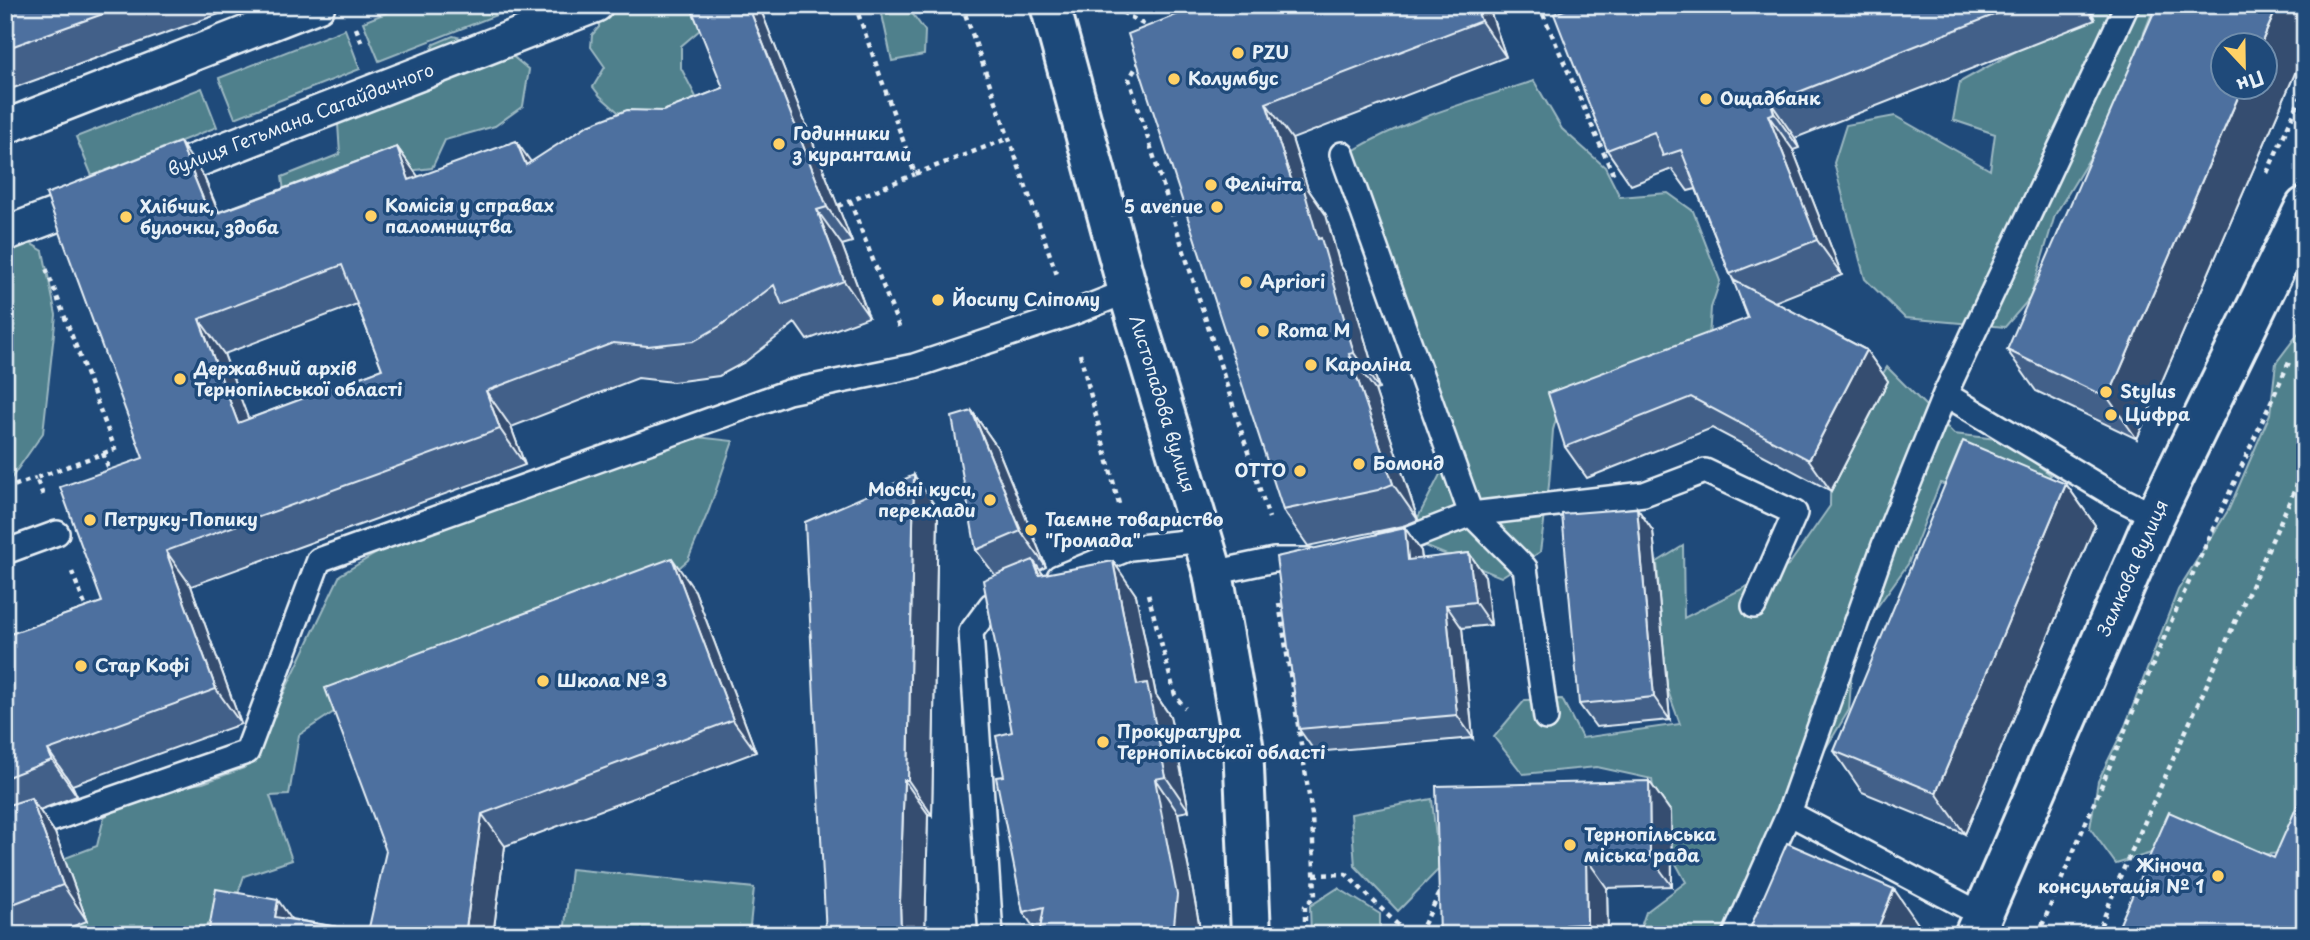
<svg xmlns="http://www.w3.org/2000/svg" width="2310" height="940" viewBox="0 0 2310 940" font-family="'Playpen Sans',sans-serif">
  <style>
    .green { fill: #4f808c; stroke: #9cb8c2; stroke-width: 2 }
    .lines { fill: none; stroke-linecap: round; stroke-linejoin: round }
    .service-casing { stroke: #e8f1f8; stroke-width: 28 }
    .pedestrian-casing { stroke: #e8f1f8; stroke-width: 38 }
    .minor-casing { stroke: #e8f1f8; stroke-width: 44 }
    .primary-casing { stroke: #e8f1f8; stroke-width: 44 }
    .path { stroke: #e8f1f8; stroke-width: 4.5; stroke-dasharray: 5 5; stroke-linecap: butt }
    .service { stroke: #1f4a7a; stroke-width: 23 }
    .pedestrian { stroke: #1f4a7a; stroke-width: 33 }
    .minor { stroke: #1f4a7a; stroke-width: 38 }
    .primary { stroke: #1f4a7a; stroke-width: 38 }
    .wall { fill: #426089; stroke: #e8f1f8; stroke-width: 2; fill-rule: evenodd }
    .shaded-wall { fill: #364e6f; stroke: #e8f1f8; stroke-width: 2 }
    .building { fill: #4d709f; stroke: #e8f1f8; stroke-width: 2; fill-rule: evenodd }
    .poi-dot { fill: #ffd166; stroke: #1f4a7a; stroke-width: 2.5 }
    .labels { text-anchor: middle; stroke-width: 7; stroke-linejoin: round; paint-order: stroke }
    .poi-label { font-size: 18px; font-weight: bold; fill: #e8f1f8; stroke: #1f4a7a; text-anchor: start }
    .street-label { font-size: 18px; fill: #e8f1f8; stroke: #1f4a7a }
  </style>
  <rect width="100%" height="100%" fill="#1f4a7a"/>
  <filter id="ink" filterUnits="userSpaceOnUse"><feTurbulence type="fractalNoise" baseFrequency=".0143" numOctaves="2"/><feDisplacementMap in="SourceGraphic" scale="14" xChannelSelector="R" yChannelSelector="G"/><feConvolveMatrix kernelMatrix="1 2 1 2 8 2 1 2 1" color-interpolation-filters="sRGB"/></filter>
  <g filter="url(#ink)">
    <path class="green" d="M406 5H502L504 12 379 61 363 22Z
      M599 5H748L708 23 681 46V68L696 97 681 115 635 127 600 96 593 87 605 67 591 47 592 35 599 27Z
      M880 5H906L925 31 924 55 892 61Z
      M2072 5H2155L2102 138 2055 215 2030 298 2005 327 1905 318 1865 279 1834 163 1846 125 1895 116 1990 170 1995 134 1953 120 1960 82 2040 38Z
      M345 29 360 69 235 118 219 78Z
      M453 36 504 49 529 70 523 106 495 126 445 140 432 168 375 175 285 198 282 177 340 154 337 109 419 76 434 44Z
      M1534 81 1562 129 1605 167 1620 197 1668 193 1693 211 1720 281 1711 308 1708 354 1557 416 1553 430 1549 485 1540 552 1501 577 1407 539 1451 453 1349 153C1406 119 1471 101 1534 81Z
      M202 88 217 127 92 176 76 137Z
      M5 228 43 251 56 315 43 433 5 487Z
      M2305 322V827L2283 853 2240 856 2170 847 2116 864 2090 828 2098 781 2125 726 2178 590 2229 509 2270 414 2276 363 2300 331Z
      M1887 367 1954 434 2005 440 2051 475 2017 504 1940 483 1908 564 1854 639 1849 710 1809 776 1731 935H1638L1646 912 1686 882 1658 831 1652 779 1597 767 1523 774 1494 737 1525 700 1562 699 1582 738 1680 724 1665 683 1657 562 1683 546 1684 618 1788 566 1830 506 1831 427 1861 409Z
      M679 435 733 441 709 510 688 560 609 629 364 692 299 735 289 795 270 796 292 860 244 876 231 913 199 929 198 935H5V881L97 846 104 817 141 792 203 783 244 768 272 718 340 575 402 538Z
      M1432 799 1439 869 1398 911 1355 866 1351 814Z
      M571 869 754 888 749 935H564Z
      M1338 888 1380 914V935H1311L1310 906Z"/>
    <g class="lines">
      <defs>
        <path id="service" d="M1342 154 1471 514 1407 539 1383 545
          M1945 394 2117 497 2155 516
          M5 552 57 533
          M1213 573 1274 560H1308
          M1059 577 1130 548 1204 540
          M1546 718 1525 568 1471 514 1644 494 1705 471 1795 513 1754 606
          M1789 813 1982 915
          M5 836 247 752 319 560 788 392 914 366 1070 314 1128 291
          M991 935 971 632 991 605 1014 595
          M1735 935 1789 813 1884 545 1945 394 2127 5"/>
        <path id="pedestrian" d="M5 127 318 5
          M151 178 596 5
          M5 234 97 199"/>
        <path id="minor" d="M1050 5 1128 291 1213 573 1243 744 1251 935"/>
        <path id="primary" d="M1974 935 2155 516 2305 207"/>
      </defs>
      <use href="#service" class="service-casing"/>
      <use href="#pedestrian" class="pedestrian-casing"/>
      <use href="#minor" class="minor-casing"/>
      <use href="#primary" class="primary-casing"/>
      <path class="path" d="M855 5 915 174 1009 138
        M962 5 1057 275
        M1539 5 1612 172 1624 167
        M1122 12 1150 28
        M356 28 363 46
        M1140 61 1129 79 1269 518
        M2267 173 2305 88
        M850 201 899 327
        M838 206 915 174
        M1080 354 1120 508
        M103 453 111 475
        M5 489 36 478
        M43 495 36 478 115 449 46 268
        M72 572 88 613
        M1148 594 1175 695 1185 708
        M1279 603 1312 815 1315 897 1305 906V935
        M1314 875 1346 874 1405 932 1402 935
        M1405 932H1442
        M1419 934 1441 891
        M2038 935 2173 617 2290 360
        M2097 935 2119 879 2305 467"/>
      <use href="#service" class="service"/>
      <use href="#pedestrian" class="pedestrian"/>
      <use href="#minor" class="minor"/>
      <use href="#primary" class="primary"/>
    </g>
    <path class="wall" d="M5 5H244L5 91Z
      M1201 5H1488L1506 57 1292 139 1308 189 1326 215 1340 265 1346 274 1379 389 1375 390 1418 520 1403 526 1308 546 1283 510Z
      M1577 5H2089L2095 20 1795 138 1799 148 1793 150 1842 275 1774 302 1866 350 1888 381 1831 491 1712 428 1587 478 1565 447 1748 318 1734 281 1730 274 1696 189 1688 191 1672 169 1631 185 1607 150Z
      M2305 5V50L2137 439 2036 391 2007 350Z
      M762 13 852 242 842 245 869 317 807 340 795 323 745 362 719 376 673 382 638 378 511 427 525 465 191 586 241 724 72 785 77 796 39 810 55 833 87 921 50 935H5V636L102 602 143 458 204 177 219 212 397 147 418 177 531 162 723 88ZM357 304 382 369 248 419 224 354Z
      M972 411 997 447 1046 567 1040 570 1043 574 1136 595 1156 695 1170 716 1189 811 1178 813 1200 928 1039 935 1023 912 1004 776 1012 732 995 575 976 550Z
      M2066 484 2095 525 1965 834 1862 792 1834 751Z
      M1637 508 1653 531 1670 720 1596 727 1579 704Z
      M938 510 932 815 928 814 925 935H826Z
      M1405 528 1421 551 1422 559 1469 553 1485 576 1491 625 1462 628 1473 738 1315 752 1299 729Z
      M695 591 756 752 505 846 493 935H208L291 919 368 932Z
      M1649 781 1671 812 1672 886 1607 888 1608 935H1440Z"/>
    <path class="shaded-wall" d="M748 5H756L762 13 852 242 827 207Z
      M1475 5H1488L1506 57 1481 21Z
      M2084 5H2089L2095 20Z
      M2278 5H2305V50L2137 439 2108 398 2242 88H2264V46H2260Z
      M1266 103 1292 139 1308 189 1326 215 1340 265 1346 274 1379 389 1354 353 1318 239 1292 182Z
      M1771 103 1795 138 1799 148 1774 113Z
      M1768 115 1793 150 1842 275 1817 240Z
      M516 141 541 176 526 165Z
      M180 142 204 177 234 251 210 216Z
      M397 147 422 182 409 180Z
      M817 210 842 245 869 317 844 281Z
      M199 319 224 354 263 458 238 423Z
      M1866 350 1888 381 1831 491 1809 460Z
      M1349 354 1375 390 1418 520 1393 484Z
      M486 391 511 427 525 465 500 429Z
      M972 411 997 447 1046 567 1021 531Z
      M914 475 938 510 932 815 908 780Z
      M2066 484 2095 525 1965 834 1936 793Z
      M1637 508 1653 531 1670 720 1654 697Z
      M1405 528 1421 551 1424 583 1408 560Z
      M166 551 191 586 241 724 216 689Z
      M1469 553 1485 576 1491 625 1475 602Z
      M672 558 695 591 756 752 733 720Z
      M1033 560 1056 593 1039 575Z
      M1113 561 1136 595 1156 695 1170 716 1189 811 1166 777 1137 685Z
      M1446 605 1462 628 1473 738 1457 715Z
      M48 750 72 785 77 796 52 760Z
      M1155 779 1178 813 1200 928V935H1173Z
      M904 780 928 814 925 935H901L900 901Z
      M1649 781 1671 812 1672 886 1650 856Z
      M31 798 55 833 87 921 63 885Z
      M482 814 505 846 493 935H465Z
      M1586 858 1607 888 1608 935H1595L1587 924Z
      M1894 889 1923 931 1921 935H1875Z
      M278 900 301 933 275 917Z
      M1566 925 1573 935H1566Z"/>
    <path class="building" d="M5 5H128L5 49Z
      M690 5H748L827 207 817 210 844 281 782 305 774 285 720 326 694 341 648 346 613 343 486 391 500 429 166 551 216 689 48 750 52 760 5 778V636L102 602 60 487 143 458 46 194 180 142 210 216 397 147 409 180 516 141 526 165 588 125 627 110 663 111 723 88ZM342 265 382 369 238 423 199 319Z
      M1201 5H1475L1481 21 1266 103 1292 182 1301 179 1318 239 1321 238 1354 353 1349 354 1393 484 1378 490 1283 510 1128 34Z
      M1577 5H2019L1771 103 1774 113 1768 115 1817 240 1730 274 1681 150 1663 156 1654 132 1607 150 1554 14Z
      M2157 5H2278L2260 46H2222V88H2242L2108 398 2007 350Z
      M1733 280 1866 350 1809 460 1691 397 1565 447 1548 393 1748 318Z
      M972 411 1021 531 976 550 952 417Z
      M1963 441 2066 484 1936 793 1834 751Z
      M914 475 908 780H904L900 901 901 935H826L805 522Z
      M1637 508 1654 697 1579 704 1562 514Z
      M1405 528 1408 560 1469 553 1475 602 1446 605 1457 715 1299 729 1276 557Z
      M672 558 733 720 482 814 465 935H208L216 889 278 900 275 917 368 932 386 851 325 688Z
      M1033 560 1039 575 1113 561 1137 685 1147 683 1166 777 1155 779 1177 895 1173 935H1039L1044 907 1023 912 996 777 1004 776 996 736 1012 732 983 580Z
      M1649 781 1650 856 1586 858 1587 924 1566 925V935H1440L1436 786Z
      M2305 788V935H2115L2169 812 2274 858Z
      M31 798 63 885 5 907V806Z
      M1787 843 1894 889 1875 935H1747Z"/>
  </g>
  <g class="poi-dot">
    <circle cx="1238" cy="53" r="7"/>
    <circle cx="1174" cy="79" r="7"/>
    <circle cx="1706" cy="99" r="7"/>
    <circle cx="779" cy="144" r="7"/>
    <circle cx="1211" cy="185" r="7"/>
    <circle cx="1217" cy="207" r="7"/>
    <circle cx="371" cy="216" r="7"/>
    <circle cx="126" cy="217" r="7"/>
    <circle cx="1246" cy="282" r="7"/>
    <circle cx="938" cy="300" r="7"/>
    <circle cx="1263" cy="331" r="7"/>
    <circle cx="1311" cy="365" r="7"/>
    <circle cx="180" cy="379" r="7"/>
    <circle cx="2106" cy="392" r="7"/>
    <circle cx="2111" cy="415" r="7"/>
    <circle cx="1359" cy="464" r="7"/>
    <circle cx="1300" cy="471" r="7"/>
    <circle cx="990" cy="500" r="7"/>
    <circle cx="90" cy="520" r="7"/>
    <circle cx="1031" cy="530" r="7"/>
    <circle cx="81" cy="666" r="7"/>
    <circle cx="543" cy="681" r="7"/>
    <circle cx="1103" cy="742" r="7"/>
    <circle cx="1570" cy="845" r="7"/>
    <circle cx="2218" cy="876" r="7"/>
  </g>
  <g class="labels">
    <g class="poi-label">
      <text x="1252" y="59">PZU</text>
      <text x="1188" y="85">Колумбус</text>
      <text x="1720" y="105">Ощадбанк</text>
      <text x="793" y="140">Годинники<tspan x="793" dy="21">з курантами</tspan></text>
      <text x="1225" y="191">Фелічіта</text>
      <text x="385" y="212">Комісія у справах<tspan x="385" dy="21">паломництва</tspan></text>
      <text x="140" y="213">Хлібчик,<tspan x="140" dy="21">булочки, здоба</tspan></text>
      <text x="1203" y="213" text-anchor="end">5 avenue</text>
      <text x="1260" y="288">Apriori</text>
      <text x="952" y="306">Йосипу Сліпому</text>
      <text x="1277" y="337">Roma M</text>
      <text x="1325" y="371">Кароліна</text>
      <text x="194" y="375">Державний архів<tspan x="194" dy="21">Тернопільської області</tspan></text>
      <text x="2120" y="398">Stylus</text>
      <text x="2125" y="421">Цифра</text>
      <text x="1373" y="470">Бомонд</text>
      <text x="1286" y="477" text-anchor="end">ОТТО</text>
      <text x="976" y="496" text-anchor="end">Мовні куси,<tspan x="976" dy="21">переклади</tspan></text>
      <text x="104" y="526">Петруку-Попику</text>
      <text x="1045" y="526">Таємне товариство<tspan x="1045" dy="21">"Громада"</tspan></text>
      <text x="95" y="672">Стар Кофі</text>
      <text x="557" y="687">Школа № 3</text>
      <text x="1117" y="738">Прокуратура<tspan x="1117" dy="21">Тернопільської області</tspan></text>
      <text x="1584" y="841">Тернопільська<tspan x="1584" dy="21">міська рада</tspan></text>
      <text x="2204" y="872" text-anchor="end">Жіноча<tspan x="2204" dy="21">консультація № 1</tspan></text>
    </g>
    <g class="street-label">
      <text transform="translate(301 120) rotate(-21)" y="6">вулиця Гетьмана Сагайдачного</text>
      <text transform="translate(1162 404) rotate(73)" y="6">Листопадова вулиця</text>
      <text transform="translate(2133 568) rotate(-66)" y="6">Замкова вулиця</text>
    </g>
  </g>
  <rect width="2310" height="940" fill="none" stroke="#1f4a7a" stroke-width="28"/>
  <rect x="14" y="14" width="2282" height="912" fill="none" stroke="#e8f1f8" stroke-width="2.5" filter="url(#ink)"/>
  <g transform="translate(2244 66) rotate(158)"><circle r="33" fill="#1f4a7a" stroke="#6f8dac" stroke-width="2"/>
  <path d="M0-5L12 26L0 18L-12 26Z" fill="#ffd166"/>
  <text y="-10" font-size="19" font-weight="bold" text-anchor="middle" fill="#e8f1f8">Пн</text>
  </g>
</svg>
